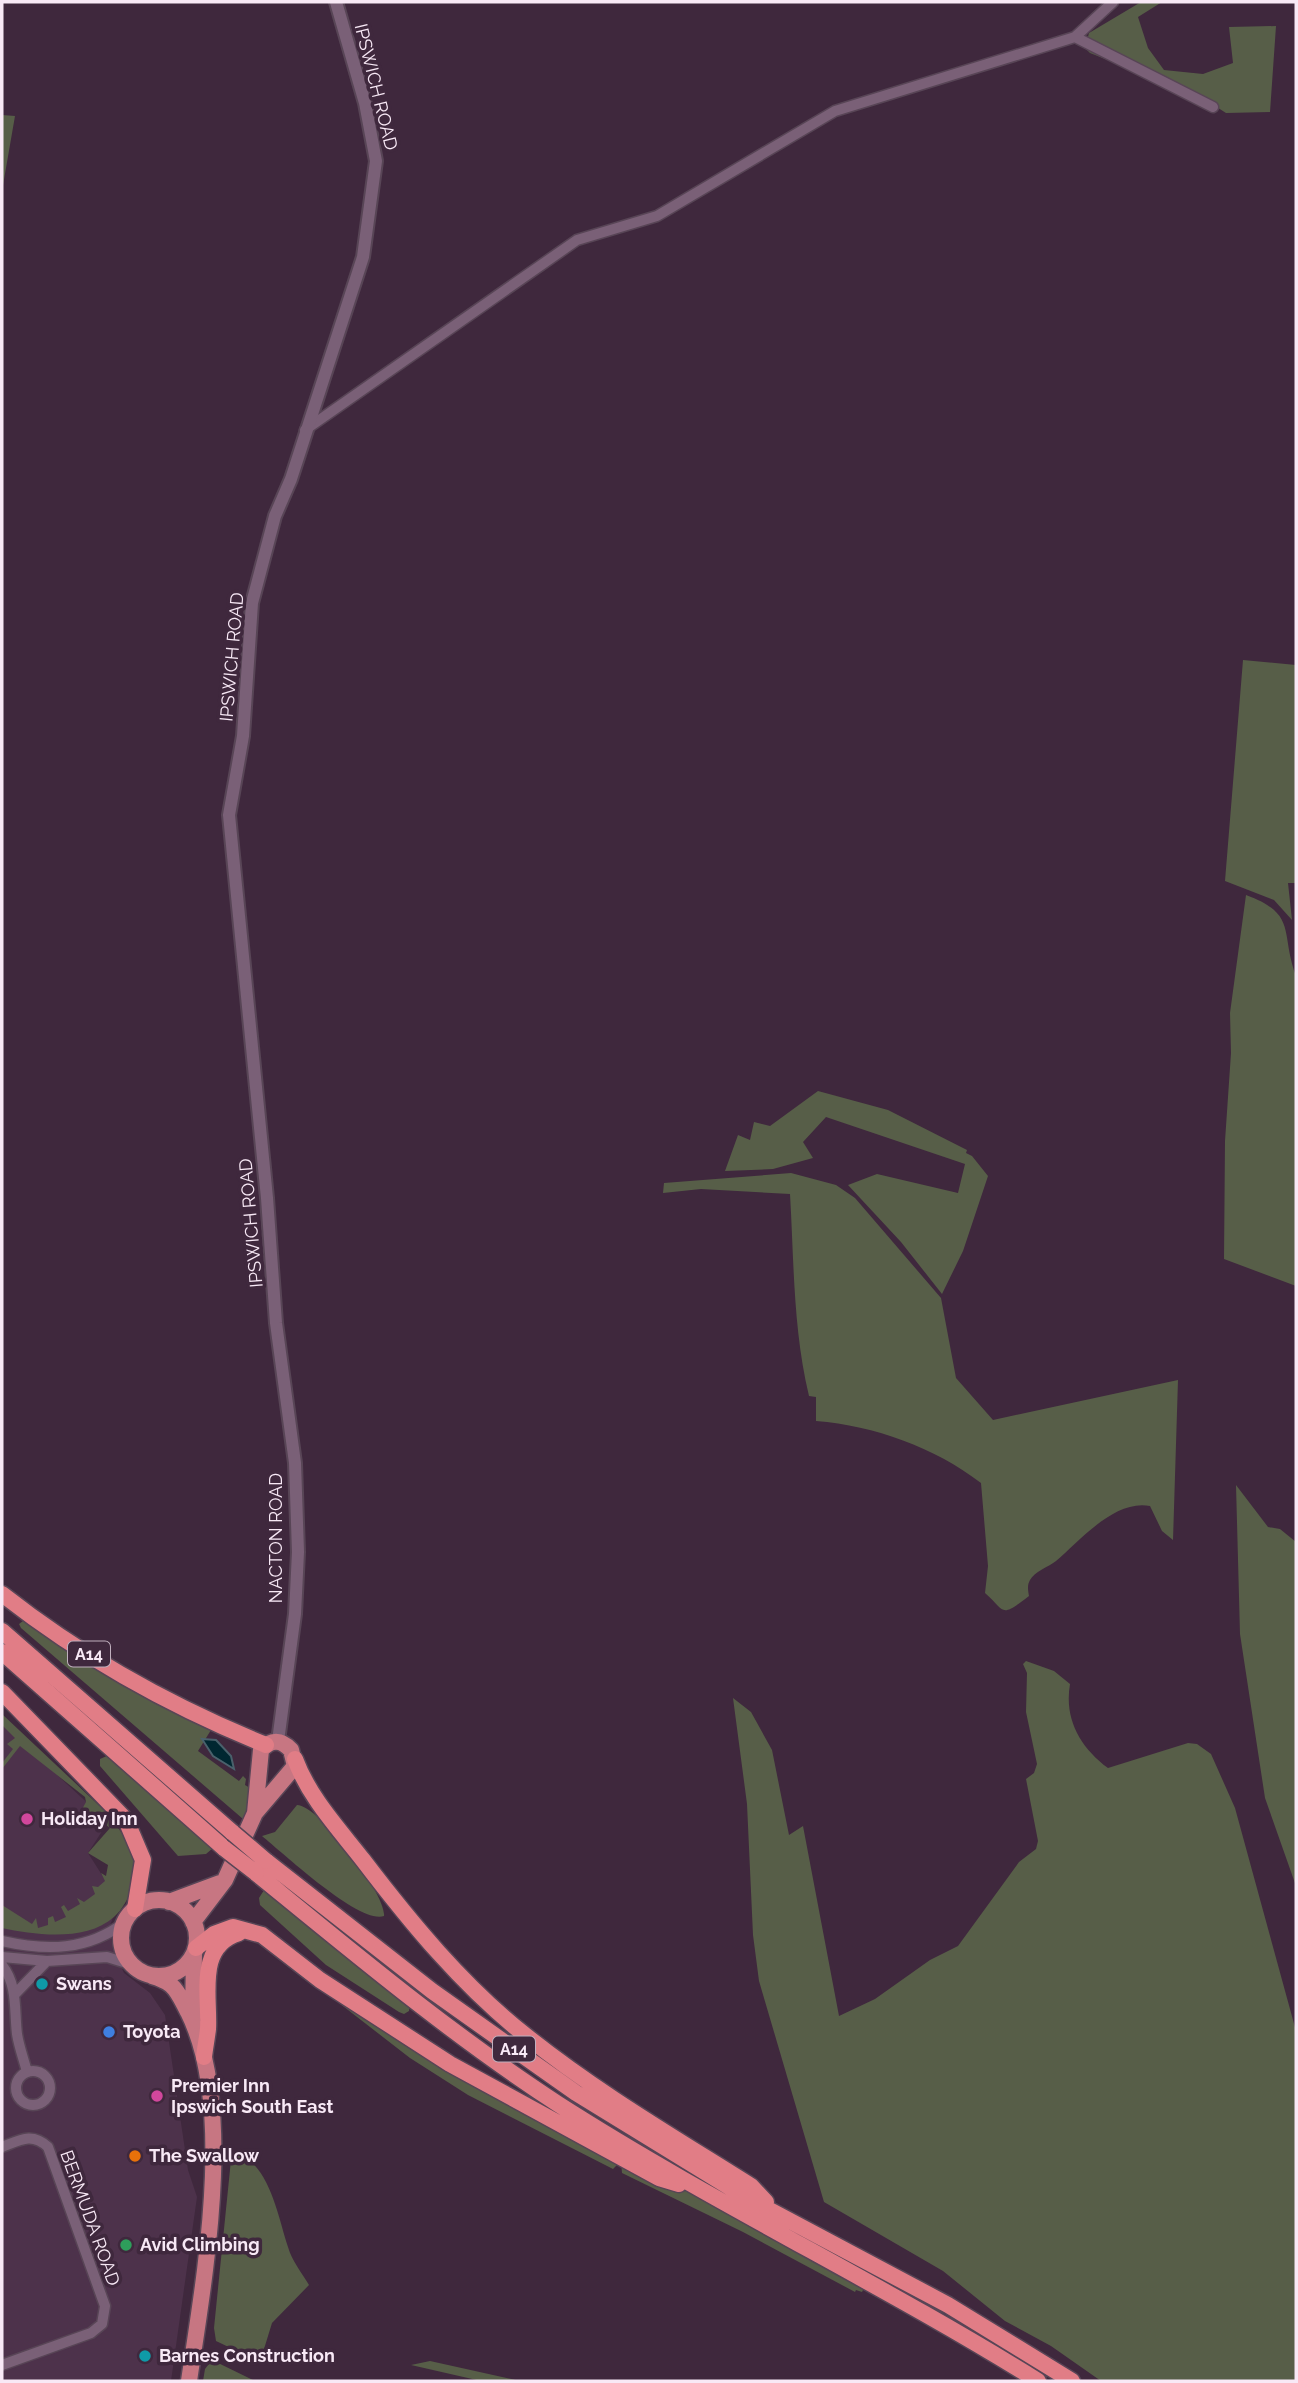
<svg xmlns="http://www.w3.org/2000/svg" width="1298" height="2383" viewBox="0 0 1298 2383" font-family="Raleway,sans-serif">
  <style>
    .built { fill: #4d324b }
    .green { fill: #575e48 }
    .water { fill: #002731; stroke: #4a616c; stroke-width: 2 }
    .lines { fill: none; stroke-linecap: round; stroke-linejoin: round }
    .minor-casing { stroke: #584556; stroke-width: 13 }
    .tertiary-casing { stroke: #584556; stroke-width: 16 }
    .primary-casing { stroke: #584556; stroke-width: 19 }
    .trunk-casing { stroke: #584556; stroke-width: 19 }
    .minor { stroke: #7a6077; stroke-width: 10 }
    .tertiary { stroke: #7a6077; stroke-width: 12 }
    .primary { stroke: #c77682; stroke-width: 16 }
    .trunk { stroke: #e17d86; stroke-width: 16 }
    .trunk-bridge-casing { stroke: #584556; stroke-width: 19; stroke-linecap: butt }
    .trunk-bridge { stroke: #e17d86; stroke-width: 16 }
    .hotel-dot { fill: #d1479c; stroke: #3f283d; stroke-width: 2.5 }
    .culture-dot { fill: #0f9aa8; stroke: #3f283d; stroke-width: 2.5 }
    .shop-dot { fill: #3f7fe0; stroke: #3f283d; stroke-width: 2.5 }
    .food-dot { fill: #e8710a; stroke: #3f283d; stroke-width: 2.5 }
    .leisure-dot { fill: #2e9e5b; stroke: #3f283d; stroke-width: 2.5 }
    .labels { text-anchor: middle; stroke-width: 7; stroke-linejoin: round; paint-order: stroke }
    .shield { fill: #3f283d; stroke: #c0afbe; stroke-width: 2 }
    .shield-label { font-size: 16px; font-weight: bold; fill: #f8e9f6 }
    .street-label { font-size: 18px; fill: #f8e9f6; stroke: #3f283d }
    .poi-label { font-size: 18px; font-weight: bold; fill: #f8e9f6; stroke: #3f283d; text-anchor: start }
  </style>
  <rect width="100%" height="100%" fill="#3f283d"/>
  <path class="built" d="M2 1724 108 1822 88 1853 119 1902 109 1928 113 1950 124 1973 150 1993 165 2015 188 2170 197 2197 171 2381H2Z"/>
  <path class="green" d="M1141 2H1162L1138 17 1148 48 1164 70 1203 74 1233 63 1229 27 1276 26 1270 112 1226 113 1201 97 1090 53 1085 48 1089 33Z
    M2 115 15 116 2 191Z
    M1243 660 1296 665V883H1288L1292 920 1274 900 1225 881Z
    M1246 895C1298 914 1280 933 1296 976V1286L1224 1259 1225 1141 1231 1053 1230 1013Z
    M818 1091 888 1110 967 1150 966 1153 972 1156 988 1176 963 1251 942 1294 901 1242 848 1185 877 1174 958 1193 965 1164 826 1117 803 1142 813 1158 773 1169 725 1171 738 1135 750 1140 754 1122 770 1126Z
    M791 1173 836 1185 855 1198 941 1298 956 1378 993 1420 1178 1380 1173 1540 1162 1531 1150 1506C1114 1499 1079 1542 1056 1561 1048 1567 1034 1572 1030 1580 1027 1585 1028 1590 1029 1596 999 1619 1006 1611 985 1593L988 1566 981 1483C934 1447 875 1426 816 1421V1397L809 1396C793 1329 794 1262 790 1194L701 1189 663 1193 664 1183Z
    M1236 1485 1268 1527 1280 1529 1296 1542V1886L1265 1798 1240 1634Z
    M23 1621 30 1622 211 1730 198 1751 239 1781 243 1776 246 1779 245 1785 250 1788V1825L21 1628 19 1624Z
    M1026 1661 1054 1671 1070 1684C1064 1719 1080 1747 1108 1768L1188 1743 1197 1744 1211 1754 1235 1808 1296 2031V2381H1101L1051 2346 1005 2321 943 2271 824 2202 759 1981 753 1935 747 1804 733 1698 751 1712 772 1750 789 1835 803 1826 839 2016 875 1999 930 1960 958 1946 1019 1862 1036 1849 1038 1841 1026 1779 1034 1773 1037 1764 1026 1712 1027 1673 1023 1664Z
    M2 1714 106 1812 140 1857C135 1877 131 1902 114 1917 86 1942 35 1935 2 1928V1905L32 1924 36 1918 38 1928 48 1925V1918L53 1916 55 1922 66 1917 61 1907 64 1905 68 1911 80 1904 77 1898 84 1902 95 1894 92 1886 98 1887 105 1881 101 1873 106 1876 108 1865 88 1853 110 1828 85 1808 80 1813 86 1802 85 1797 20 1746 2 1769V1763L13 1749 7 1744 15 1738 2 1725Z
    M109 1755 213 1848 206 1854 178 1856 100 1766V1759Z
    M297 1805C319 1805 387 1895 384 1916 360 1925 283 1853 262 1836L275 1832Z
    M266 1887 410 2001 409 2011 404 2014 399 2012 326 1965 260 1905 259 1898Z
    M299 1972 650 2172 865 2286 862 2292 856 2290 855 2292 743 2232 622 2173 621 2161 613 2169 468 2095 410 2058Z
    M232 2150C270 2163 277 2214 288 2247 292 2261 302 2273 309 2285L272 2323 260 2362 216 2341 214 2328Z
    M212 2360 255 2381H203L205 2369Z
    M430 2361 520 2381H481L411 2365Z"/>
  <path class="water" d="M202 1739 216 1740 231 1756 234 1769 213 1756Z"/>
  <g class="lines">
    <defs>
      <path id="minor" d="M1075 37 1213 107
        M305 430 577 240 657 216 835 111 1075 37 1113 2
        M2 1941C46 1951 88 1951 125 1922
        M2 1957 47 1961 107 1957 133 1965
        M2 1965C18 1986 14 2009 17 2034 19 2047 24 2060 27 2072
        M15 1994 47 1961
        M16 2088a17 17 0 1 1 34 0a17 17 0 1 1-34 0Z
        M2 2147C20 2140 32 2132 48 2147L105 2306 102 2324 91 2333 2 2365"/>
      <path id="tertiary" d="M278 1741 295 1614 298 1552 295 1463 276 1323 267 1198 229 815 243 736 252 603 275 516 291 479 363 257 376 161 365 103 336 2"/>
      <path id="primary" d="M121 1938a38 38 0 1 1 76 0a38 38 0 1 1-76 0Z
        M169 1902 220 1883
        M193 1922 225 1880 255 1813 295 1766 291 1750C281 1739 271 1739 261 1750L255 1813
        M152 1976C159 1978 166 1981 171 1985 179 1992 183 2003 188 2012 236 2107 204 2279 189 2381
        M193 2018 194 1953"/>
      <path id="trunk" d="M2 1594C82 1657 172 1707 266 1745
        M2 1631 233 1833
        M2 1652 225 1849
        M2 1692 126 1820 143 1860 135 1909
        M295 1759C309 1797 338 1828 363 1860 411 1923 463 1986 525 2035 596 2092 675 2138 751 2186L766 2202
        M266 1861 432 1991 576 2093 747 2198 948 2305 1072 2381
        M256 1873C354 1953 452 2035 558 2104 714 2204 881 2283 1038 2381
        M196 1948 214 1934 233 1927 262 1935 320 1980 450 2064 659 2178 679 2184
        M204 2057C205 2048 207 2038 208 2029 210 1996 196 1946 239 1933"/>
    </defs>
    <use href="#minor" class="minor-casing"/>
    <use href="#tertiary" class="tertiary-casing"/>
    <use href="#primary" class="primary-casing"/>
    <use href="#trunk" class="trunk-casing"/>
    <use href="#minor" class="minor"/>
    <use href="#tertiary" class="tertiary"/>
    <use href="#primary" class="primary"/>
    <use href="#trunk" class="trunk"/>
    <defs>
      <path id="trunk-bridge" d="M233 1833 266 1861
        M225 1849 256 1873"/>
    </defs>
    <use href="#trunk-bridge" class="trunk-bridge-casing"/>
    <use href="#trunk-bridge" class="trunk-bridge"/>
  </g>
  <g class="hotel-dot">
    <circle cx="27" cy="1819" r="7"/>
    <circle cx="157" cy="2096" r="7"/>
  </g>
  <g class="culture-dot">
    <circle cx="42" cy="1984" r="7"/>
    <circle cx="145" cy="2356" r="7"/>
  </g>
  <circle class="shop-dot" cx="109" cy="2032" r="7"/>
  <circle class="food-dot" cx="135" cy="2156" r="7"/>
  <circle class="leisure-dot" cx="126" cy="2245" r="7"/>
  <g class="labels">
    <g class="shield">
      <rect x="68" y="1641.5" width="42" height="25" rx="5"/>
      <rect x="493" y="2036.5" width="42" height="25" rx="5"/>
    </g>
    <g class="shield-label">
      <text x="89" y="1660">A14</text>
      <text x="514" y="2055">A14</text>
    </g>
    <g class="street-label">
      <text transform="translate(376 87) rotate(76)" y="6">IPSWICH ROAD</text>
      <text transform="translate(232 657) rotate(-85)" y="6">IPSWICH ROAD</text>
      <text transform="translate(251 1223) rotate(-95)" y="6">IPSWICH ROAD</text>
      <text transform="translate(276 1538) rotate(-90)" y="6">NACTON ROAD</text>
      <text transform="translate(90 2218) rotate(70)" y="6">BERMUDA ROAD</text>
    </g>
    <g class="poi-label">
      <text x="41" y="1825">Holiday Inn</text>
      <text x="56" y="1990">Swans</text>
      <text x="123" y="2038">Toyota</text>
      <text x="171" y="2092">Premier Inn<tspan x="171" dy="21">Ipswich South East</tspan></text>
      <text x="149" y="2162">The Swallow</text>
      <text x="140" y="2251">Avid Climbing</text>
      <text x="159" y="2362">Barnes Construction</text>
    </g>
  </g>
  <rect width="1298" height="2383" fill="none" stroke="#f8e9f6" stroke-width="7"/>
</svg>
